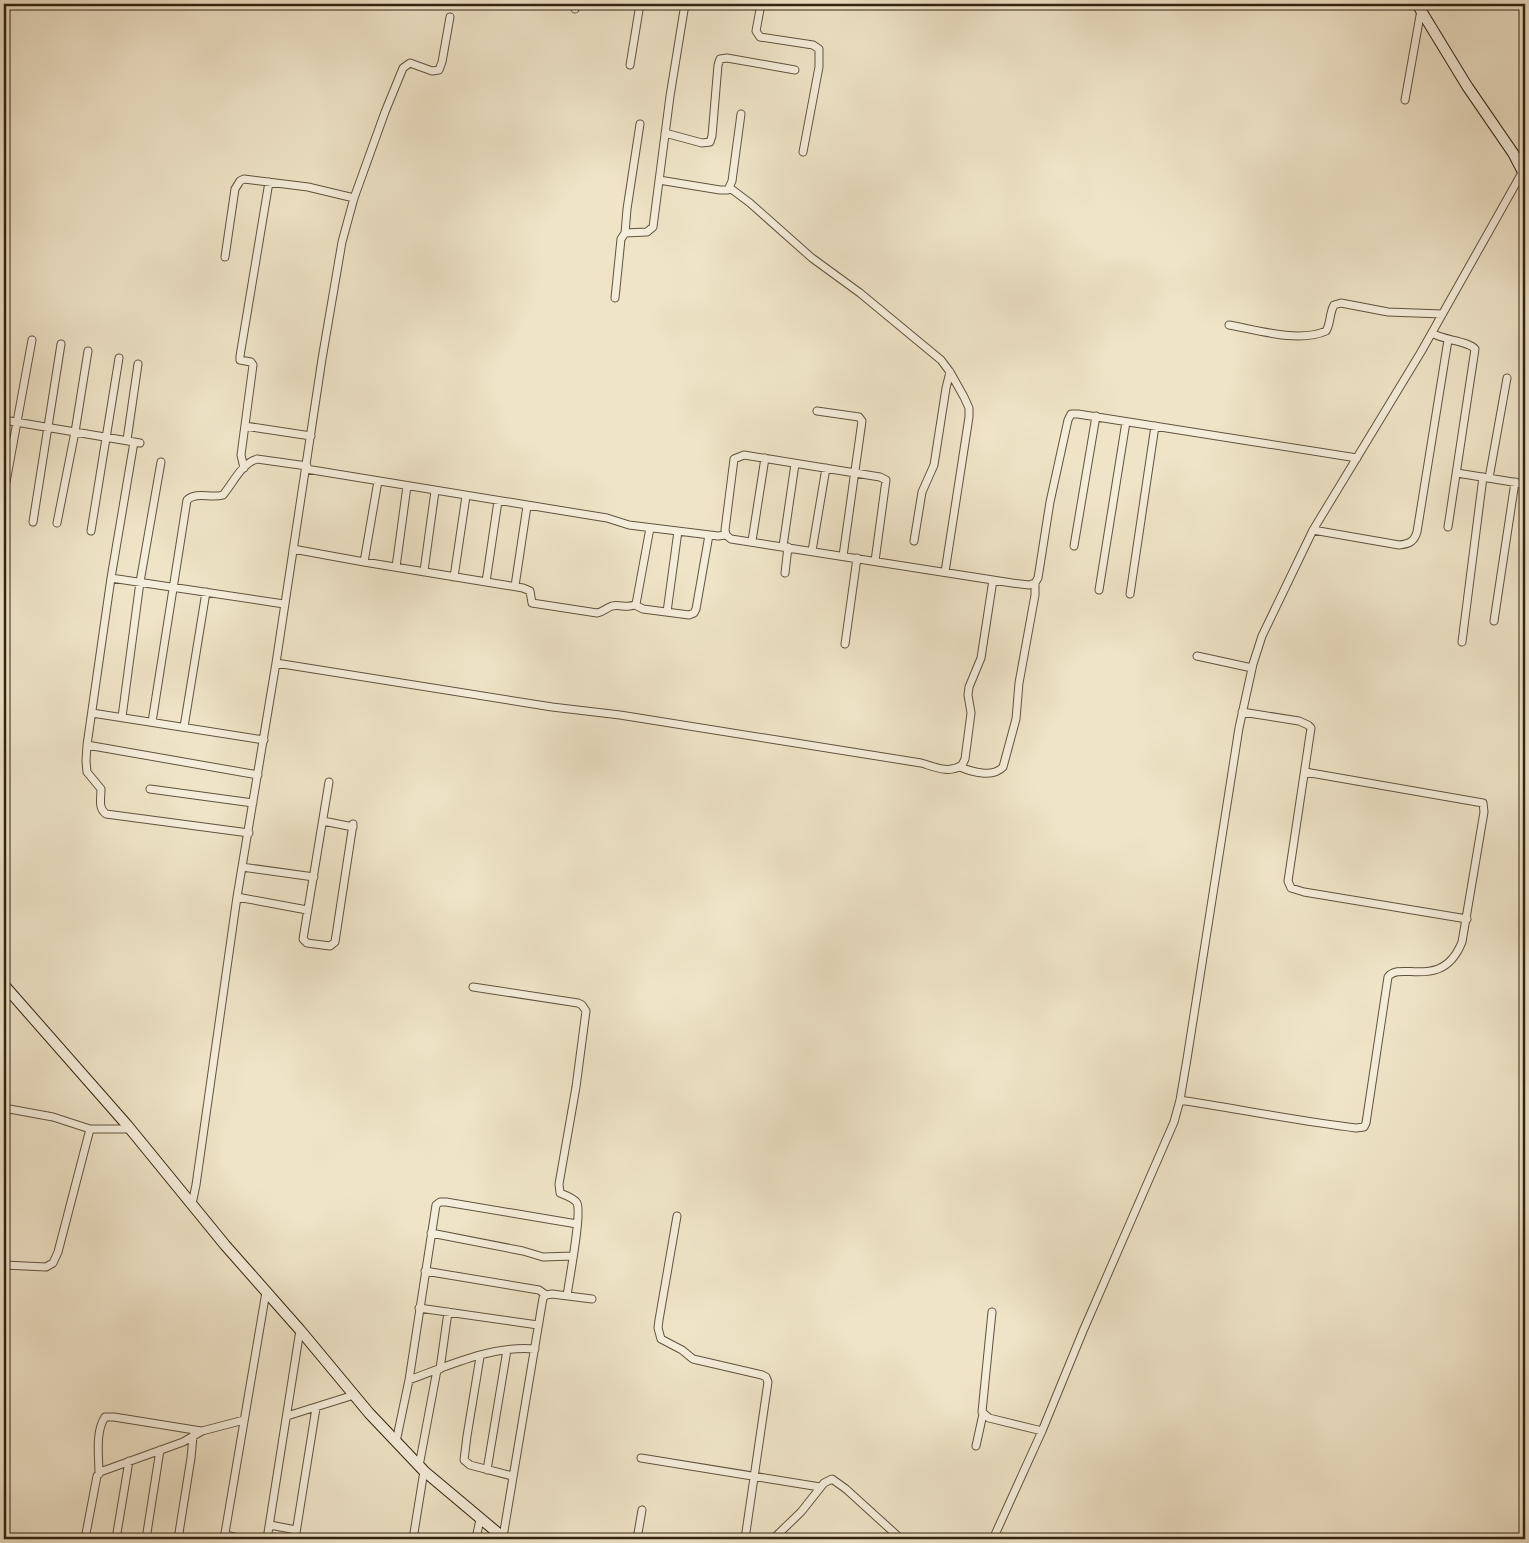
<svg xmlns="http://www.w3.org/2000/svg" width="1529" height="1543" viewBox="0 0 1529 1543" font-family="'IM FELL English',serif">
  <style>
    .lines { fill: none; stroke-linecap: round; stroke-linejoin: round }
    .street-casing { stroke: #61533e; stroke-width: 9 }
    .secondary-casing { stroke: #322310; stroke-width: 12 }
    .street { stroke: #f5eddb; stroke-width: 7 }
    .secondary { stroke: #f5eddb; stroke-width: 10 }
  </style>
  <rect width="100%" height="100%" fill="#efe4c8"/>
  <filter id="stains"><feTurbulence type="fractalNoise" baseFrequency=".004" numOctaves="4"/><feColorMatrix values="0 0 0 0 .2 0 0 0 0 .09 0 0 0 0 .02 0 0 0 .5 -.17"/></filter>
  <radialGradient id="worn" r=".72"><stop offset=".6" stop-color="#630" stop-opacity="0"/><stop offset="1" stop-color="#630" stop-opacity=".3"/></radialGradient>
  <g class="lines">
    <defs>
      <path id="street" d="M761 4 756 31 760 37 813 45 819 49V67L803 152
        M575 9 576 4
        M630 65 640 4
        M1405 100 1421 10
        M665 133 702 143 710 142 712 136 718 65 720 59 727 58 795 70
        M659 180 720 190H728L732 181 741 114
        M730 188 750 203 812 258 860 293 941 360 950 372 964 397 969 408V417L945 572
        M625 233 627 209 640 124
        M225 257 235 189 240 181 244 179 308 187 354 198
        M615 298 621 239 625 233 647 232 653 227 670 96 685 4
        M1229 325C1257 330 1299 343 1326 331 1331 323 1329 314 1334 305L1341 303 1388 312 1442 314
        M4 333V347
        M1432 333C1442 340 1469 341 1475 349L1448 527
        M817 411 859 417 862 421 843 556
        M4 420 140 443
        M245 426 311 436
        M127 440 138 364
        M134 442 111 578 87 745 86 761 87 772 101 789C101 799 98 808 106 814L249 833
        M244 468 241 455 253 365 251 362 240 360V356L269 182
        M306 469 607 518 629 525 718 536 726 535
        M1457 473 1525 484
        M1489 478 1507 378
        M4 493 32 340
        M33 522 61 344
        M57 523 75 432 88 351
        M1313 530 1399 545C1409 544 1414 542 1417 532L1448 340
        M91 531 119 358
        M752 541 765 458
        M914 541 922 492 934 465 946 388 950 372
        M783 546 795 464
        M1074 546 1096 416
        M293 549 364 562 523 588 530 591 532 603 597 613C603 612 606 608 612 606 620 604 629 609 636 604L650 528
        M812 551 826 468
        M875 561 886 480 880 477 744 455 734 459 725 530 726 535 731 539 1012 583 1029 585 1035 583 1038 578 1050 502 1068 420 1071 414H1078L1357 458
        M364 562 378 481
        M396 567 407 486
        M424 571 435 491
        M785 573 788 547
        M454 577 466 496
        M111 578 284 604
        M486 582 498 501
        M515 586 527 506
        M1099 590 1126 422
        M1130 594 1155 426
        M635 605 643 609 689 615 694 613 696 609 709 535
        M667 612 678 531
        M1494 621 1515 482
        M1462 642 1483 477
        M845 644 857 558
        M1197 656 1252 668
        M276 663 552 707 620 715 921 763C935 767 949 774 962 765L965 759 971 713 968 695 969 687 981 658 993 580
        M1242 712 1299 721 1308 725 1311 728 1288 881 1291 888 1304 892 1467 919
        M92 713 264 740
        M122 717 140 582 161 462
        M152 722 187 500C197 491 211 499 223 495 233 483 242 463 257 459L307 466
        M184 727 206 592
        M87 745 258 775
        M960 767C972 772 993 778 1003 767L1016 719 1019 683 1035 595V583
        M329 782 303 939 307 943 330 946 335 942 353 824
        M150 789 253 803
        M323 821 353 827
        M242 867 314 877
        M237 897 307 910
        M473 987 578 1003 582 1005 586 1011 576 1087 559 1184 560 1193C565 1195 574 1198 577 1203 582 1214 569 1280 567 1296
        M1180 1100C1239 1109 1297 1121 1356 1128L1364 1127 1366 1123 1388 977C1400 960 1442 992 1462 942L1484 812 1483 803 1305 772
        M4 1108 53 1117 90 1129
        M192 1204 196 1185 237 897 276 663 322 359 342 242 354 198 385 112 403 68 410 63 432 71 439 70 442 62 450 17
        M677 1216 659 1320 658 1328 661 1339 682 1350 693 1359 762 1375 766 1377 768 1382 745 1539
        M431 1233 523 1251 543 1257 573 1256
        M4 1265 46 1267 53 1263 58 1252 90 1129H131
        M425 1271 539 1290 546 1295
        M419 1308 538 1325
        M992 1312 982 1412 989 1418 1042 1431
        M480 1357 467 1436 464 1460 470 1465 512 1476
        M440 1369 448 1312
        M409 1380C448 1366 492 1345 535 1349
        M287 1416 354 1395
        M396 1442 409 1380 436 1205 440 1202H446L577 1224
        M976 1446 983 1414
        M641 1458 820 1487
        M419 1466 437 1370
        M487 1470 507 1350
        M99 1474C99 1456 95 1432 105 1417H114L201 1431
        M270 1525 296 1530
        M225 1535 243 1539
        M503 1537 543 1298 546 1295 552 1294 592 1299
        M85 1539 97 1476 100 1472 183 1442 202 1431 244 1420
        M116 1539 129 1461
        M146 1539 160 1450
        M178 1539 191 1458 193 1436
        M224 1539 266 1292
        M267 1539 300 1330
        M295 1539 316 1408
        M413 1539 424 1471
        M476 1539 480 1519
        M637 1539 642 1510
        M773 1539 801 1512 824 1483 832 1479 846 1489 901 1539
        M993 1539 1042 1431 1083 1331 1174 1122 1180 1100 1187 1059 1239 728 1253 664 1262 636 1313 530 1421 352 1523 171"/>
      <path id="secondary" d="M1417 4 1467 86 1513 153 1525 176
        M4 985 127 1125 225 1245 300 1330 369 1413 424 1471 505 1539"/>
    </defs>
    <use href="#street" class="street-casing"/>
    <use href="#secondary" class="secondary-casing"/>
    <use href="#street" class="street"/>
    <use href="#secondary" class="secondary"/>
  </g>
  <rect width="1529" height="1543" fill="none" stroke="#efe4c8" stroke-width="20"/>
  <rect x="5" y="5" width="1519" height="1533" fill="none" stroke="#322310" stroke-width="2.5"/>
  <rect x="10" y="10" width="1509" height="1523" fill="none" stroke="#322310"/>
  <rect width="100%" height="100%" filter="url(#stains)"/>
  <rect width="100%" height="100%" fill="url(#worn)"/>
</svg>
